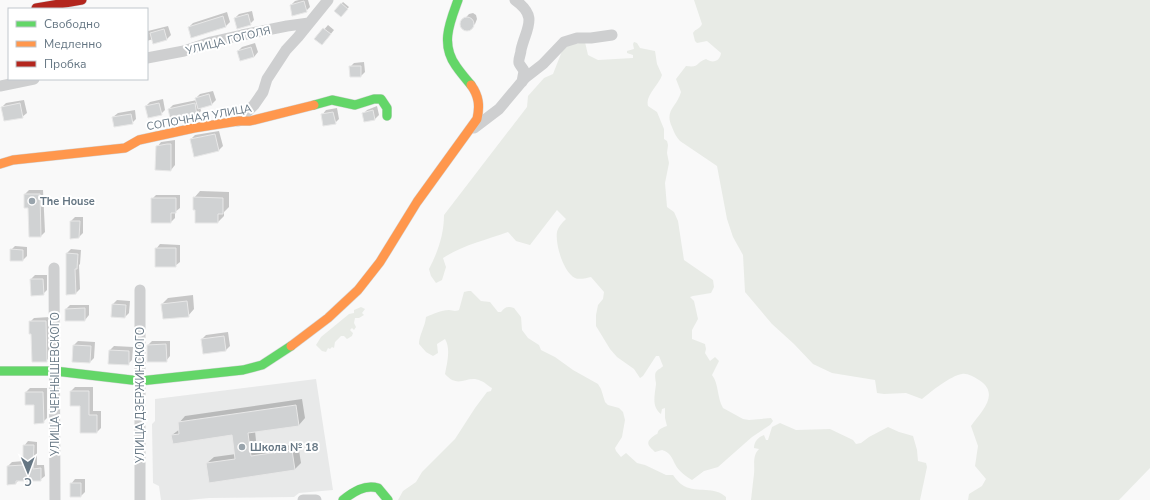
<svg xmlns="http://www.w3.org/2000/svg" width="1150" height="500" viewBox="0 0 1150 500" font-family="'Nunito Sans',sans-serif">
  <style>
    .built { fill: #e8e9e9 }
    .green { fill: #e8ebe6 }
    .shadow { fill: #0003 }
    .building { fill: #d0d2d3; stroke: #e8e8e8 }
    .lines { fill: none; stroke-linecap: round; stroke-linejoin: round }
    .fast-casing { stroke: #d5d6d7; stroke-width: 10 }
    .slow-casing { stroke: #d5d6d7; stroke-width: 10 }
    .jam-casing { stroke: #d5d6d7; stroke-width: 10 }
    .street { stroke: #cecfd0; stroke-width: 11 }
    .fast { stroke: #63d668; stroke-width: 9 }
    .slow { stroke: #ff974d; stroke-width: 9 }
    .jam { stroke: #b3261e; stroke-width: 9 }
    .poi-dot { fill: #99a4ac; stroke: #fff; stroke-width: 1.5 }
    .labels { text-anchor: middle; stroke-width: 4; stroke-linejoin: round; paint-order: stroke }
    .street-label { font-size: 11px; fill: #657683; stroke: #fff }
    .poi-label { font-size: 11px; font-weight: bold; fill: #657683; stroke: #fff; text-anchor: start }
  </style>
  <rect width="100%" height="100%" fill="#f9f9f9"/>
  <path class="built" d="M316 379 333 490 299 493 294 497 209 498 188 500H161L159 486 153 483 152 424 155 421V399Z"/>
  <path class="green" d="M694 0H1150V468L1119 500H968L969 494 982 486 986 479 975 466 978 446 971 426C981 412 1001 394 979 380 974 377 967 373 962 374 950 376 932 391 922 399L906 393 884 394 877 393 875 380 832 373 813 364 794 344 772 324 745 292 743 255 733 237 727 219 717 166 680 141C676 137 674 132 672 127 664 110 677 107 681 92L676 79 686 66C700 68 695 63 706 59 713 64 720 61 721 53L707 41 697 43 695 41 693 33C695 29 700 29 702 24Z
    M585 42 588 55 598 60 633 58V55L627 53V51L634 49 633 44 634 42 637 43 640 48 655 51 657 64 662 75C659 85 645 95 648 106L657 112 664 129V139L667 141 668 145 667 153 669 163 665 183 667 207 674 212 678 221 684 260 713 280 714 287 711 293 693 296 690 297 694 301 698 319 692 330V339L705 344 706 349 705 353 710 361 715 357 719 361 712 375C719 384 717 398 723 408L743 419 749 420 771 418 773 421 770 425 752 437 718 467 704 471 692 480C687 477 678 471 675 464 672 458 670 452 662 450L655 452C647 445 645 442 655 435 660 432 656 434 659 430 661 428 664 427 667 426L665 418V408L662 409 661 414C651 406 655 395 656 384 656 381 654 375 656 372 658 369 662 368 663 366L659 356H656L643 376 640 378 634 369 617 357 610 349 596 326V315L598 305 603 299 604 292 591 277C587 278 579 280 575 278 563 272 555 243 557 232 558 227 563 222 566 219L557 210 530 245 516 241 508 232C486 240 463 245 443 258L446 267 442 280 436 283 431 276 429 269C438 252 444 234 444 215L527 107 528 96 544 78 553 74 564 46Z
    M468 291H471L481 301 490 302 498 312H501C505 307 507 306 514 308L521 317 522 330 528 338 539 345 541 350 555 357 573 370 598 384 601 389 605 402 608 405 619 408 623 412 625 420 622 437 615 448 616 451 621 457 626 453 637 463 645 465 666 475H673C676 479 680 484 684 486 697 493 715 486 726 497V500H398L403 491 416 482 422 472 455 439 475 408 487 392 491 391 492 388C488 386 485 382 481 381 467 374 459 390 445 374 447 363 451 349 445 339L437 344 438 353 433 356 426 352 419 344C419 335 425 327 426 317 433 314 441 310 449 310 453 310 454 312 459 310L464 292Z
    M361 307 365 309 362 313 364 315 359 318H355L354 323 356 327 354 330 352 328 350 330 353 333 352 336 347 339 344 336H341L335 342 334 348 332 347 330 349 328 348 326 352 322 351 316 345 321 337 349 314 354 313V310Z
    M780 423 796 430 830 429 853 440 856 444 861 443 869 437 888 427 899 432 913 436 917 450 918 461 926 463 927 467 920 500H751C752 491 753 482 754 474 755 465 752 456 759 449L754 448C754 442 758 437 764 435L766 440H768L772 427Z"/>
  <path class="shadow" d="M299 0H308L310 7 306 11 291 5 295 1Z
    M343 2 349 7 341 16 335 11Z
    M252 11 254 20 250 24 235 18 239 14Z
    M227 12 230 22 226 26 189 27 193 23Z
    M473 13 476 15 477 19 475 24 470 28 466 29 463 28 461 23 469 14Z
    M328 25 334 30 326 40 316 39Z
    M168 26 171 35 167 39 154 43 153 39 147 41V28L148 31Z
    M255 43 258 52 254 57 238 51 242 47Z
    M364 62 365 72 361 76 350 67 354 63Z
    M213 91 216 100 212 104 200 107 201 111 197 115 169 109 173 105 197 100 196 98 200 94Z
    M163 99 165 110 161 114 146 106 150 102Z
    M24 100 27 113 22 117 2 107 6 103Z
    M377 106 379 115 375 119 363 114 367 110Z
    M337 108 339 119 335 123 322 115 326 110Z
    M135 110 136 119 132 123 113 117 118 113Z
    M219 131 223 146 219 150 191 139 195 135Z
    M175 140V165L171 170 157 147 161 142Z
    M29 190H43L45 232 41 236H30L29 207 25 194Z
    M200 191 229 192V207L224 212V216L218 222 196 209 194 198Z
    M156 195H180V208L175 212V218L171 222 152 199Z
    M75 217H83V233L79 237 71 221Z
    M160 244 180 245V262L175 266 156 249Z
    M15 246 27 247V256L23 260 11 250Z
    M71 249 81 250 80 264 79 265 80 289 76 293 67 253Z
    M35 275H47V290L43 294 31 279Z
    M193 295 194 309 188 316 162 304 168 298Z
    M117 300 130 301 129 313 125 317 113 304Z
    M70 305H89V315L85 320 66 309Z
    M50 317 51 356 47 360H32V333L30 322 34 318Z
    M228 332 230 346 226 350 202 339 206 335Z
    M78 341 95 342 94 358 90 362 74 345Z
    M152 341H170V356L166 361 148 345Z
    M114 346 133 347 132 360 128 364 110 350Z
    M75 387H93V411H101V428L97 432 81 405 70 392Z
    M30 388H47V418L43 422 35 404 26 392Z
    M302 399 305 418 299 425 255 431 257 450 298 444 301 463 295 469 207 463 214 457 236 454 233 434 172 435 180 429 179 423 185 416Z
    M28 441 37 442V465H44L45 476 40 480H19L16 483 8 466 12 462 24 461V446Z
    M75 479H85V492L81 496 71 484Z"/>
  <path class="building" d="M304 1 307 12 292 16 290 5Z
    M341 3 348 9 341 17 334 11Z
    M248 14 251 25 237 29 234 18Z
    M223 16 226 27 191 38 188 27Z
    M460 24a7 7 0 1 1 14 0a7 7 0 1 1-14 0Z
    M323 28 331 34 322 45 314 39Z
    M164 29 167 40 153 44 150 33Z
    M251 47 254 57 240 61 237 51Z
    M349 66H361V77H350Z
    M209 94 212 105 198 109 195 98Z
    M20 103 23 118 4 121 1 107Z
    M159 103 162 115 148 118 145 106Z
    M195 103 197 116 171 122 168 109Z
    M373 110 375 120 364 122 362 113Z
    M333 112 336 124 323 126 321 114Z
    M131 114 133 124 114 127 112 117Z
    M215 134 219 151 194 157 190 139Z
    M167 144H171V171L155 170 156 146Z
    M24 194H40L41 237H29L28 208H24Z
    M193 197 223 198V214H218V223H195V210H193Z
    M151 198H176V213H171V223H151Z
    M70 221H80L79 238 70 239Z
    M155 248H176V267H155Z
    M10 249 23 250V261H10Z
    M66 253 78 254 77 269H75L76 294 66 295Z
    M30 279H43L44 295 31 296Z
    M187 301 189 317 163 319 161 304Z
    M112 304 126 305 125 318 111 317Z
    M85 308V321H65V309Z
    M29 321H46L47 362H32L31 334H29Z
    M224 336 226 351 203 354 201 339Z
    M166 344 167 362H147V345Z
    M73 345 91 346 90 363 72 362Z
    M109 350 129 351V365L108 364Z
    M70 391H89V415H97V433H80V406H70Z
    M25 392H43L44 423 34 424V405H25Z
    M296 405 299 426 248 433 251 456 292 450 295 470 209 483 206 463 235 459 232 435 173 444 171 435 179 434 178 422Z
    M23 445H34L33 469 41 468V481H16V484L7 485V466L23 465Z
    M70 483H81V497H70Z"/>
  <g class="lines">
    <defs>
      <path id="fast" d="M458 0C450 22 440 44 456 66 460 72 466 79 471 85
        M314 105 332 100 355 105 374 99H381L387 108V116
        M0 371H55L140 381 243 370 262 365 291 346
        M343 500C353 492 365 484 378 488L388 500"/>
      <path id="slow" d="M0 164 13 160 125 148 139 140 194 128 238 121H250L314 105
        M291 346 328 318 358 290 380 262 417 202 477 119C480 106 479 96 471 85"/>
      <path id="jam" d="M36 8 82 0"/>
    </defs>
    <use href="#fast" class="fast-casing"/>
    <use href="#slow" class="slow-casing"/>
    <use href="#jam" class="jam-casing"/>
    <path class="street" d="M515 0C539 17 526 28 521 50 521 54 518 59 519 63 520 66 523 68 524 71L522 82
      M147 58 184 51 211 42 242 35 287 26 309 23
      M0 86 34 79
      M238 121 254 105 263 92 267 79 286 50 298 37 328 0
      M474 128 499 109 525 78 543 64 564 42 577 38H591L612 35
      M54 268 55 500
      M140 290V500
      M303 500H316"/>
    <use href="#fast" class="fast"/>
    <use href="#slow" class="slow"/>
    <use href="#jam" class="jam"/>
  </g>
  <g class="poi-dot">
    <circle cx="32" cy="201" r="4"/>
    <circle cx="242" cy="447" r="4"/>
  </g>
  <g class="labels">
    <g class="street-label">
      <text transform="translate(228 40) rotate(-14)" y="4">УЛИЦА ГОГОЛЯ</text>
      <text transform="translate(199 117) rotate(-10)" y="4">СОПОЧНАЯ УЛИЦА</text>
      <text transform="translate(55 384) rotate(-90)" y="4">УЛИЦА ЧЕРНЫШЕВСКОГО</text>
      <text transform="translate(140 395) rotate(-90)" y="4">УЛИЦА ДЗЕРЖИНСКОГО</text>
    </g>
    <g class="poi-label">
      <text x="40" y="205">The House</text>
      <text x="250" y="451">Школа № 18</text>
    </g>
  </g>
  <rect x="8" y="8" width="140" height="72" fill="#ffffff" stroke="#c1c8cd"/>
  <rect x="16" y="21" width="20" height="6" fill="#63d668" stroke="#c1c8cd"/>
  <text x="44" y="28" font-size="12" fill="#657683">Свободно</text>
  <rect x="16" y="41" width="20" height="6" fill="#ff974d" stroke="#c1c8cd"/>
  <text x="44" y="48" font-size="12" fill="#657683">Медленно</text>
  <rect x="16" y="61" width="20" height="6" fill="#b3261e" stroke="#c1c8cd"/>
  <text x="44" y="68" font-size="12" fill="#657683">Пробка</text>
  <g transform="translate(28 472) rotate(179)" stroke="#ffffff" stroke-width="3" paint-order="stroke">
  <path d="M0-3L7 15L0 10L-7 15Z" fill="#657683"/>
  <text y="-6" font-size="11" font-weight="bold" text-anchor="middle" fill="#657683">С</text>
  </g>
</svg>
